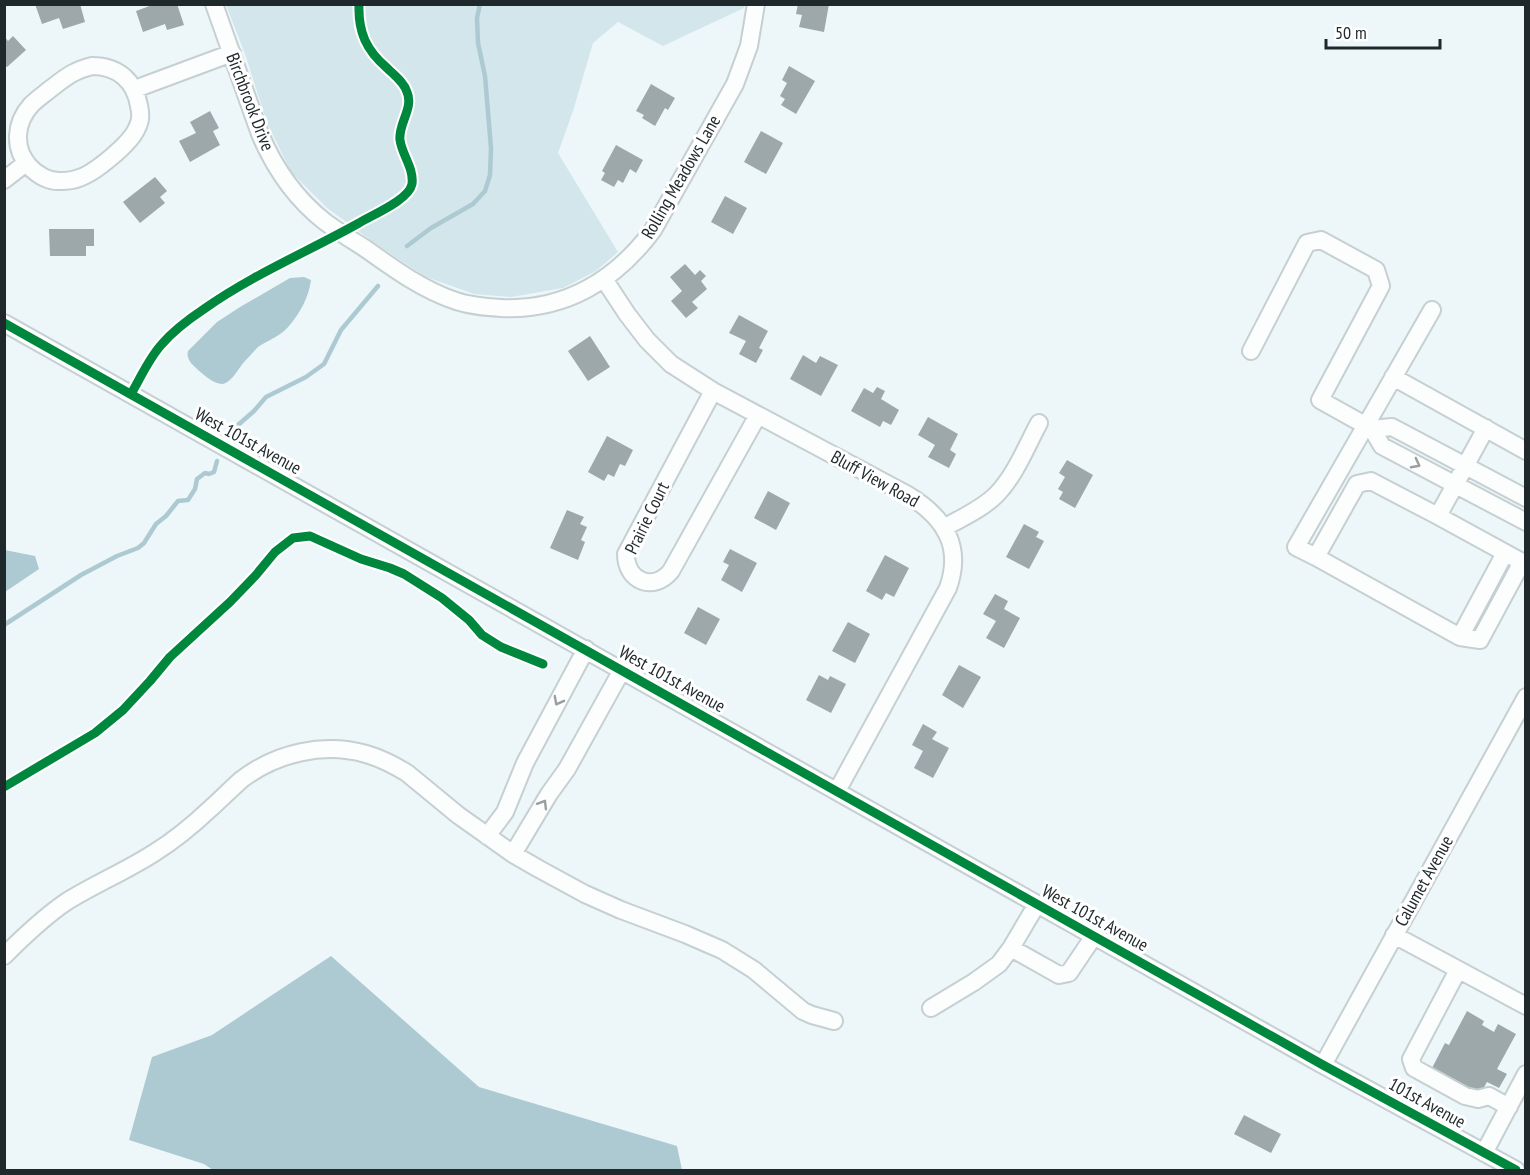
<svg xmlns="http://www.w3.org/2000/svg" width="1530" height="1175" viewBox="0 0 1530 1175" font-family="'PT Sans Narrow',sans-serif">
  <style>
    .green { fill: #d3e6ec }
    .water { fill: #adcad2 }
    .lines { fill: none; stroke-linecap: round; stroke-linejoin: round }
    .stream { stroke: #adcad2; stroke-width: 4.5 }
    .building { fill: #9da8ab }
    .minor-casing { stroke: #c6cfd1; stroke-width: 20 }
    .minor { stroke: #fcfefe; stroke-width: 16 }
    .cycleway-casing { stroke: #fff; stroke-width: 13 }
    .cycleway { stroke: #00873e; stroke-width: 9 }
    .oneway { stroke: #999e9f }
    .labels { text-anchor: middle; stroke-width: 6; stroke-linejoin: round; paint-order: stroke }
    .street-label { font-size: 18px; fill: #1f282a; stroke: #fff }
  </style>
  <rect width="100%" height="100%" fill="#edf7fa"/>
  <path class="green" d="M226 5H745L744 8 663 46 618 22 593 43 573 111 558 153 618 252 596 271 563 288 511 297 474 294 426 277 383 249 327 208 291 172 267 123 245 54Z"/>
  <path class="water" d="M304 277 311 280C309 297 300 313 289 326 281 336 268 340 258 347 254 351 249 357 245 361 239 367 232 383 222 384 214 384 204 375 198 370 192 364 186 360 188 351L217 322 240 307 290 278Z
    M5 550 35 556 39 569 5 592Z
    M331 956 479 1087 677 1146 682 1170H213L204 1164 129 1140 152 1057 212 1035Z"/>
  <g class="lines">
    <path class="stream" d="M407 246 431 228 473 204 485 191 490 175 491 148 485 76 478 43 477 18 480 4
      M235 432 238 425 254 411 266 397 306 377 324 364 341 330 378 286
      M4 625 81 575 117 556 138 548 144 543 156 524 166 516 178 501 188 500 195 489 197 479 205 473 209 474 214 472 217 461"/>
  </g>
  <path class="building" d="M35 4H71L72 6 80 4 85 22 63 29 59 18 42 24Z
    M155 4H177L184 25 167 30 165 24 143 32 136 11Z
    M798 4H829L824 32 799 27 802 15 796 14Z
    M4 36 8 41 13 36 26 50 7 67 4 64Z
    M789 66 815 81 796 114 781 105 785 99 780 96 787 83 782 80Z
    M651 84 675 98 668 110 665 108 655 126 642 118 644 115 636 111Z
    M210 111 219 128 213 131 220 145 190 162 179 141 196 133 190 122Z
    M761 131 783 143 766 174 744 162Z
    M616 145 643 160 636 173 630 169 623 183 618 180 614 187 601 180 605 173 602 171Z
    M155 177 167 191 160 197 165 203 140 223 123 202Z
    M725 196 747 208 733 234 711 222Z
    M49 229H94V246H86V256H50Z
    M685 264 695 275 700 270 706 276 701 281 707 289 692 302 698 308 686 318 671 301 682 291 670 277Z
    M739 315 768 331 759 348 763 350 756 363 739 354 746 341 729 333Z
    M590 336 610 367 588 381 568 351Z
    M803 355 816 363 820 356 838 365 821 396 790 379Z
    M877 387 885 391 881 399 899 410 891 425 883 421 880 427 851 411 864 388 873 393Z
    M928 417 958 434 950 450 956 454 949 468 928 457 935 445 918 435Z
    M607 436 633 450 625 466 620 464 614 477 608 474 604 481 588 472Z
    M1067 460 1093 475 1075 508 1059 499 1063 492 1058 489 1065 477 1059 473Z
    M768 491 790 503 776 530 754 518Z
    M567 510 584 517 580 524 587 527 581 540 585 542 578 560 550 548Z
    M1024 524 1039 532 1036 537 1044 541 1029 569 1006 557Z
    M730 549 757 563 742 592 721 580 729 565 723 562Z
    M885 555 909 568 894 597 886 593 882 600 866 591Z
    M995 594 1008 601 1004 609 1020 618 1004 648 986 638 996 621 983 614Z
    M698 607 720 619 706 645 684 633Z
    M848 622 870 634 855 663 832 651Z
    M959 665 981 677 963 708 942 695Z
    M819 675 828 680 830 676 846 684 831 713 806 700Z
    M923 724 937 732 932 739 949 748 933 778 914 768 923 751 912 745Z
    M1467 1011 1484 1021 1482 1025 1494 1032 1498 1024 1516 1034 1497 1069 1507 1074 1499 1088 1487 1082 1479 1096 1431 1070 1445 1043 1449 1045Z
    M1244 1115 1281 1134 1271 1153 1234 1134Z"/>
  <g class="lines">
    <defs>
      <path id="minor" d="M214 4 260 134C274 167 295 198 324 221 337 231 352 240 366 249 394 269 423 290 456 301 471 306 486 307 501 308 565 311 616 280 653 230L735 84 749 46 756 4
        M92 66C118 66 135 81 139 106 141 114 141 121 137 128 131 143 95 173 79 178 74 180 67 181 61 181 49 182 37 175 29 166 13 148 15 123 31 105 37 99 43 95 49 90 65 78 72 71 92 66Z
        M135 89 232 53
        M4 180 26 163
        M604 279 627 314 647 340 671 364 713 391 908 495C944 517 963 546 948 588L837 791
        M4 323 1323 1065 1516 1170
        M1251 351 1307 243 1321 240 1376 270 1381 286 1320 400 1372 429 1382 446 1526 522
        M1393 377 1526 451
        M713 391 626 554C626 582 654 592 671 571L758 415
        M1372 429 1392 427 1526 498
        M1438 516 1522 562 1480 640 1460 637 1316 557 1357 484 1371 481 1438 516 1486 428
        M944 528C961 518 982 509 996 495 1015 476 1026 447 1039 423
        M1316 557 1296 547 1432 310
        M1460 637 1505 553
        M487 836 505 812 525 763 586 649
        M513 854 549 794 567 769 622 670
        M1394 935 1526 1006
        M1011 948 1059 975 1069 973 1094 936
        M4 956C24 936 44 917 66 902 95 884 126 871 154 853 175 840 193 825 211 808 221 799 231 789 241 780 276 753 323 742 366 754 380 758 394 765 407 773L458 815 513 854 539 869 585 894 621 910 685 934 722 950 754 970 803 1011 812 1015 834 1021
        M1458 970 1411 1059 1414 1068 1465 1096 1478 1099 1489 1096 1509 1107
        M931 1008 974 982 999 964 1011 948 1037 904
        M1323 1065 1526 697
        M1484 1153 1526 1074"/>
    </defs>
    <use href="#minor" class="minor-casing"/>
    <use href="#minor" class="minor"/>
    <defs>
      <path id="cycleway" d="M4 323 1323 1065 1516 1170
        M131 394C141 377 149 358 162 344 174 330 189 319 204 309 252 275 307 252 359 223 372 215 409 200 412 184 414 168 402 155 400 140 398 124 414 108 407 92 404 82 394 75 387 68 366 50 358 32 359 4
        M4 787 95 733 123 710 150 681 170 657 230 602 256 575 275 552 293 538 310 536 361 559 390 568 404 574 442 598 469 620 482 635 501 647 543 664"/>
    </defs>
    <use href="#cycleway" class="cycleway-casing"/>
    <use href="#cycleway" class="cycleway"/>
  </g>
  <defs><path id="oneway-chevron" d="M-2-3.5L2.5 0L-2 3.5" fill="none" stroke-width="1.6" stroke-linecap="round" stroke-linejoin="round" transform="scale(1.5)"/></defs>
  <g class="oneway">
    <use href="#oneway-chevron" transform="translate(1416 464) rotate(28)"/>
    <use href="#oneway-chevron" transform="translate(558 701) rotate(118)"/>
    <use href="#oneway-chevron" transform="translate(543 804) rotate(-59)"/>
  </g>
  <g class="labels">
    <g class="street-label">
      <text transform="translate(250 102) rotate(69)" y="6">Birchbrook Drive</text>
      <text transform="translate(681 177) rotate(-60)" y="6">Rolling Meadows Lane</text>
      <text transform="translate(248 441) rotate(29)" y="6">West 101st Avenue</text>
      <text transform="translate(875 479) rotate(29)" y="6">Bluff View Road</text>
      <text transform="translate(647 518) rotate(-64)" y="6">Prairie Court</text>
      <text transform="translate(672 679) rotate(29)" y="6">West 101st Avenue</text>
      <text transform="translate(1424 881) rotate(-61)" y="6">Calumet Avenue</text>
      <text transform="translate(1095 918) rotate(29)" y="6">West 101st Avenue</text>
      <text transform="translate(1427 1103) rotate(29)" y="6">101st Avenue</text>
    </g>
  </g>
  <rect width="1530" height="1175" fill="none" stroke="#1f282a" stroke-width="12"/>
  <path d="M1326 39v9h114v-9" fill="none" stroke="#1f282a" stroke-width="3"/>
  <text x="1335" y="39" font-size="18" fill="#1f282a" stroke="#ffffff" stroke-width="4.5" paint-order="stroke">50 m</text>
</svg>
